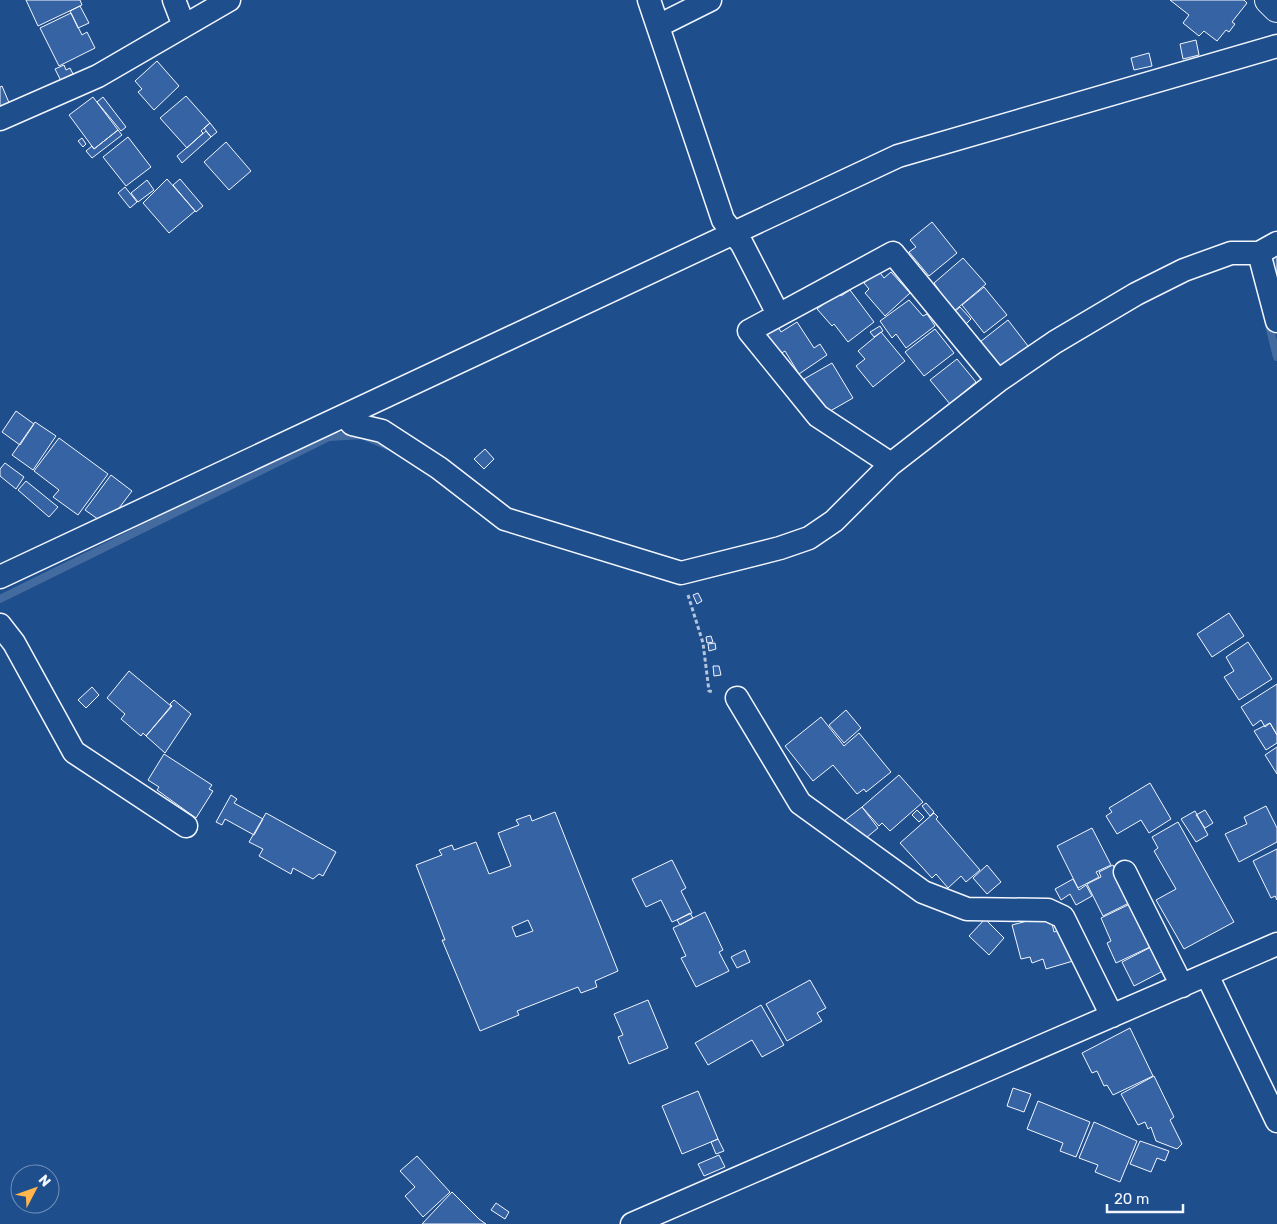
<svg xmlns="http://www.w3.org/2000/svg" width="1277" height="1224" viewBox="0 0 1277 1224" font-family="Rubik,sans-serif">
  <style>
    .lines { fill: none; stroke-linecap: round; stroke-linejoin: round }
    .stream { stroke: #446ba0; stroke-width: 8 }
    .building { fill: #3563a3; stroke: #f2f6ff; fill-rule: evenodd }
    .street-casing { stroke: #f2f6ff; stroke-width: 25 }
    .secondary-casing { stroke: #f2f6ff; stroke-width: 30 }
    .path { stroke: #b3c4dc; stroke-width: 3; stroke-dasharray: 4 2.5; stroke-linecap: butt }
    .street { stroke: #1f4e8c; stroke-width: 22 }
    .secondary { stroke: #1f4e8c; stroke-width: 28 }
  </style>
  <rect width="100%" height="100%" fill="#1f4e8c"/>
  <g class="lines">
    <path class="stream" d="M1268 321 1277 357
      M0 599 329 437 362 435 388 446"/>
  </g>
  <path class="building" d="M26 0H80L82 5 38 26Z
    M1170 0H1244L1247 3 1232 22 1235 24 1229 32 1226 30 1217 41 1204 31 1199 36 1183 23 1189 15Z
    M80 6 89 23 78 28 70 11Z
    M71 13 82 35 87 32 95 48 59 66 40 28Z
    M1196 40 1199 55 1183 59 1180 44Z
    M1149 53 1152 66 1134 70 1131 58Z
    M157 61 179 86 154 110 138 92 142 89 135 81Z
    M64 65 66 70 70 68 73 74 70 75 72 78 62 83 55 69Z
    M2 86 10 105 0 109V87Z
    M186 96 210 123 201 131 203 133 187 148 160 118Z
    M93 97 118 130 94 149 69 115Z
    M103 97 126 127 121 131 97 102Z
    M210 123 217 132 211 137 204 128Z
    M118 130 122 135 92 158 86 151 92 146 94 149Z
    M206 131 211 137 182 163 177 156Z
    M128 137 151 167 126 186 103 157Z
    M82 138 86 144 83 147 78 141Z
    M226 142 251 171 229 190 204 162Z
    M167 179 195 211 169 233 143 203Z
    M180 179 203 206 196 212 173 185Z
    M147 180 154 190 138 202 131 193Z
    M125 187 137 202 130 208 118 193Z
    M932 222 957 253 929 276 909 252 916 247 910 240Z
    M1277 251V281L1265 258Z
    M963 258 986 284 953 312 937 292 939 290 934 283Z
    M878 270 884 278 891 272 910 293 885 316 865 293 869 289 864 283Z
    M984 287 1007 315 984 333 962 305Z
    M850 290 874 322 848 342 834 324 832 326 817 309 839 293 841 296Z
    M909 300 923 316 927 314 935 326 906 348 896 334 892 338 880 321Z
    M960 307 971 319 964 326 953 313Z
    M1008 320 1028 346 997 373 980 342Z
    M797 322 814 348 820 344 827 355 799 374 785 351 775 357 760 333 776 323 781 332Z
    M880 326 883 331 874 337 870 332Z
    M935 329 954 353 924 376 905 352Z
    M881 332 905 361 873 387 856 366 865 359 858 351Z
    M957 359 976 382 950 404 930 380Z
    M832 363 853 398 825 414 804 379Z
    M16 411 34 424 20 445 2 432Z
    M35 422 56 436 33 470 12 455Z
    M59 438 108 474 78 515 53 497 59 490 34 471Z
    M485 449 494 459 484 469 474 459Z
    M5 463 24 477 16 489 0 476V469Z
    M111 475 132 491 113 516 109 513 102 522 85 510Z
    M26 481 58 507 49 517 18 490Z
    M698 593 702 601 697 604 693 595Z
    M1229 613 1244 636 1212 657 1197 634Z
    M711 636 713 642 707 643 706 637Z
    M1248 642 1272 679 1239 700 1224 677 1234 671 1226 657Z
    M715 643 716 649 709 651 708 644Z
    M713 666H719L721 675 714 676Z
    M129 671 171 706 146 736 143 733 141 736 121 719 125 714 107 698Z
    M1277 684V735L1270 723 1265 727 1261 720 1253 726 1241 707Z
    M92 687 99 695 86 708 78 700Z
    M174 700 191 714 165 753 146 736 172 706 170 704Z
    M846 710 861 728 844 743 829 725Z
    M821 717 844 746 859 733 891 772 866 792 864 789 857 794 833 765 813 781 785 746Z
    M1270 723 1277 735V743L1266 750 1254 731Z
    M1277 747V774L1265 755Z
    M164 754 212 785 209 789 213 791 196 818 157 790 159 787 148 780Z
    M899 775 923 802 890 831 882 823 879 826 862 807Z
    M1150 783 1171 819 1149 833 1141 820 1117 834 1106 816 1112 812 1109 808Z
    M231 795 237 799 234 803 263 819 254 835 225 819 222 825 216 822Z
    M926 803 934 812 930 816 922 806Z
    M1266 806 1277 828V842L1239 862 1225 834 1247 824 1244 817Z
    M862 807 878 828 861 842 844 821Z
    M917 810 924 817 919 822 912 815Z
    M1205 810 1213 823 1205 828 1196 815Z
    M1195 811 1208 835 1196 842 1181 819Z
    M555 812 618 971 595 981 597 987 581 993 578 987 517 1011 519 1015 480 1031 442 940H445L416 865 442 855 439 850 452 845 454 850 476 842 489 874 511 866 498 833 519 825 516 820 530 815 532 821ZM528 920 533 931 516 937 512 927Z
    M266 813 336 852 323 876 319 874 313 879 293 868 291 874 259 856 263 849 249 842Z
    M934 813 938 817 936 819 980 870 966 882 961 876 948 888 936 874 932 878 900 843Z
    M1178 822 1234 922 1184 949 1156 900 1176 889 1154 851 1158 848 1152 837Z
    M1092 828 1111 865 1096 872 1099 877 1078 888 1057 846Z
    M1277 849V900L1275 896 1271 898 1253 861Z
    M672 860 686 888 681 891 692 913 672 922 661 900 646 907 632 879Z
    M987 865 1001 882 987 894 973 878Z
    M1113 865 1131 902 1103 916 1087 884 1101 877 1099 872Z
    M1073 879 1079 890 1086 885 1092 896 1076 905 1070 894 1061 900 1055 889Z
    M1132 903 1152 946 1116 963 1107 943 1111 941 1101 918Z
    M705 912 723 950 719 952 729 971 696 987 681 958 686 956 673 928Z
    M690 913 693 918 680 925 677 920Z
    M1050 915 1054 932 1062 929 1073 961 1046 969 1043 959 1032 963 1030 957 1021 959 1012 925Z
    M985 919 1004 938 989 955 969 936Z
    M1151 947 1163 971 1134 986 1122 962Z
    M745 950 750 962 737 968 731 957Z
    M810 980 826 1008 817 1013 822 1021 787 1041 766 1004Z
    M648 1000 668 1048 629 1064 618 1037 623 1035 614 1014Z
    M761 1005 784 1045 762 1057 752 1040 708 1065 695 1043Z
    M1130 1028 1153 1076 1113 1095 1107 1085 1104 1086 1097 1071 1092 1073 1082 1053Z
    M1154 1076 1174 1117 1170 1120 1182 1144 1177 1149 1156 1141 1151 1127 1148 1129 1145 1122 1138 1125 1121 1094Z
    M1013 1088 1031 1094 1024 1112 1007 1106Z
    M698 1091 718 1139 682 1154 662 1106Z
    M1038 1101 1090 1122 1076 1157 1060 1151 1063 1143 1027 1129Z
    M1094 1122 1137 1141 1120 1182 1095 1172 1098 1165 1079 1158Z
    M718 1139 724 1151 716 1154 711 1142Z
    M1140 1141 1169 1151 1165 1161 1157 1158 1151 1172 1130 1164Z
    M719 1155 725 1167 704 1176 698 1164Z
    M417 1156 450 1192 423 1217 405 1196 415 1187 400 1171Z
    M452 1192 479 1219 486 1224H422Z
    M496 1203 509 1212 505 1219 491 1210Z"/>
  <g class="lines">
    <defs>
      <path id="street" d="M174 0 184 26
        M649 0 723 220 742 244 778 314
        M658 26 710 0
        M0 119 98 76 229 0
        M1277 243 1259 253 1277 321
        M345 416 352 424 382 431 439 468 505 519 681 573 780 548 809 538 834 521 891 464 998 381 1055 342 1136 294 1184 270 1231 253H1259
        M891 464 818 416 749 331 893 253 998 381
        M0 577 898 156 1277 46
        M0 625 14 643 74 752 186 826
        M737 698 800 803 923 892 967 909 1048 910 1063 917 1112 1016
        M1125 872 1182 986
        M1207 975 1277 1121
        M632 1224 1277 944"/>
      <path id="secondary" d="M1269 0 1277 8"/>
    </defs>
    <use href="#street" class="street-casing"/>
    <use href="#secondary" class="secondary-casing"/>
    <path class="path" d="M688 595 703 643 709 691 714 692"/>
    <use href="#street" class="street"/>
    <use href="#secondary" class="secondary"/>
  </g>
  <g transform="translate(35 1189) rotate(49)"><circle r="24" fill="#1f4e8c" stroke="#7391ba"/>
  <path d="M0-4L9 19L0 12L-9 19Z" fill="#ffb74d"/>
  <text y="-8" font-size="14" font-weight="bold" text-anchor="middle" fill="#f2f6ff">N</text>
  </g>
  <path d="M1107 1204v8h76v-8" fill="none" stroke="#f2f6ff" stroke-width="2.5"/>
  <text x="1114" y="1204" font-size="15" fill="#f2f6ff" stroke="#1f4e8c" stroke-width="4" paint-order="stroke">20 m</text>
</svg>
